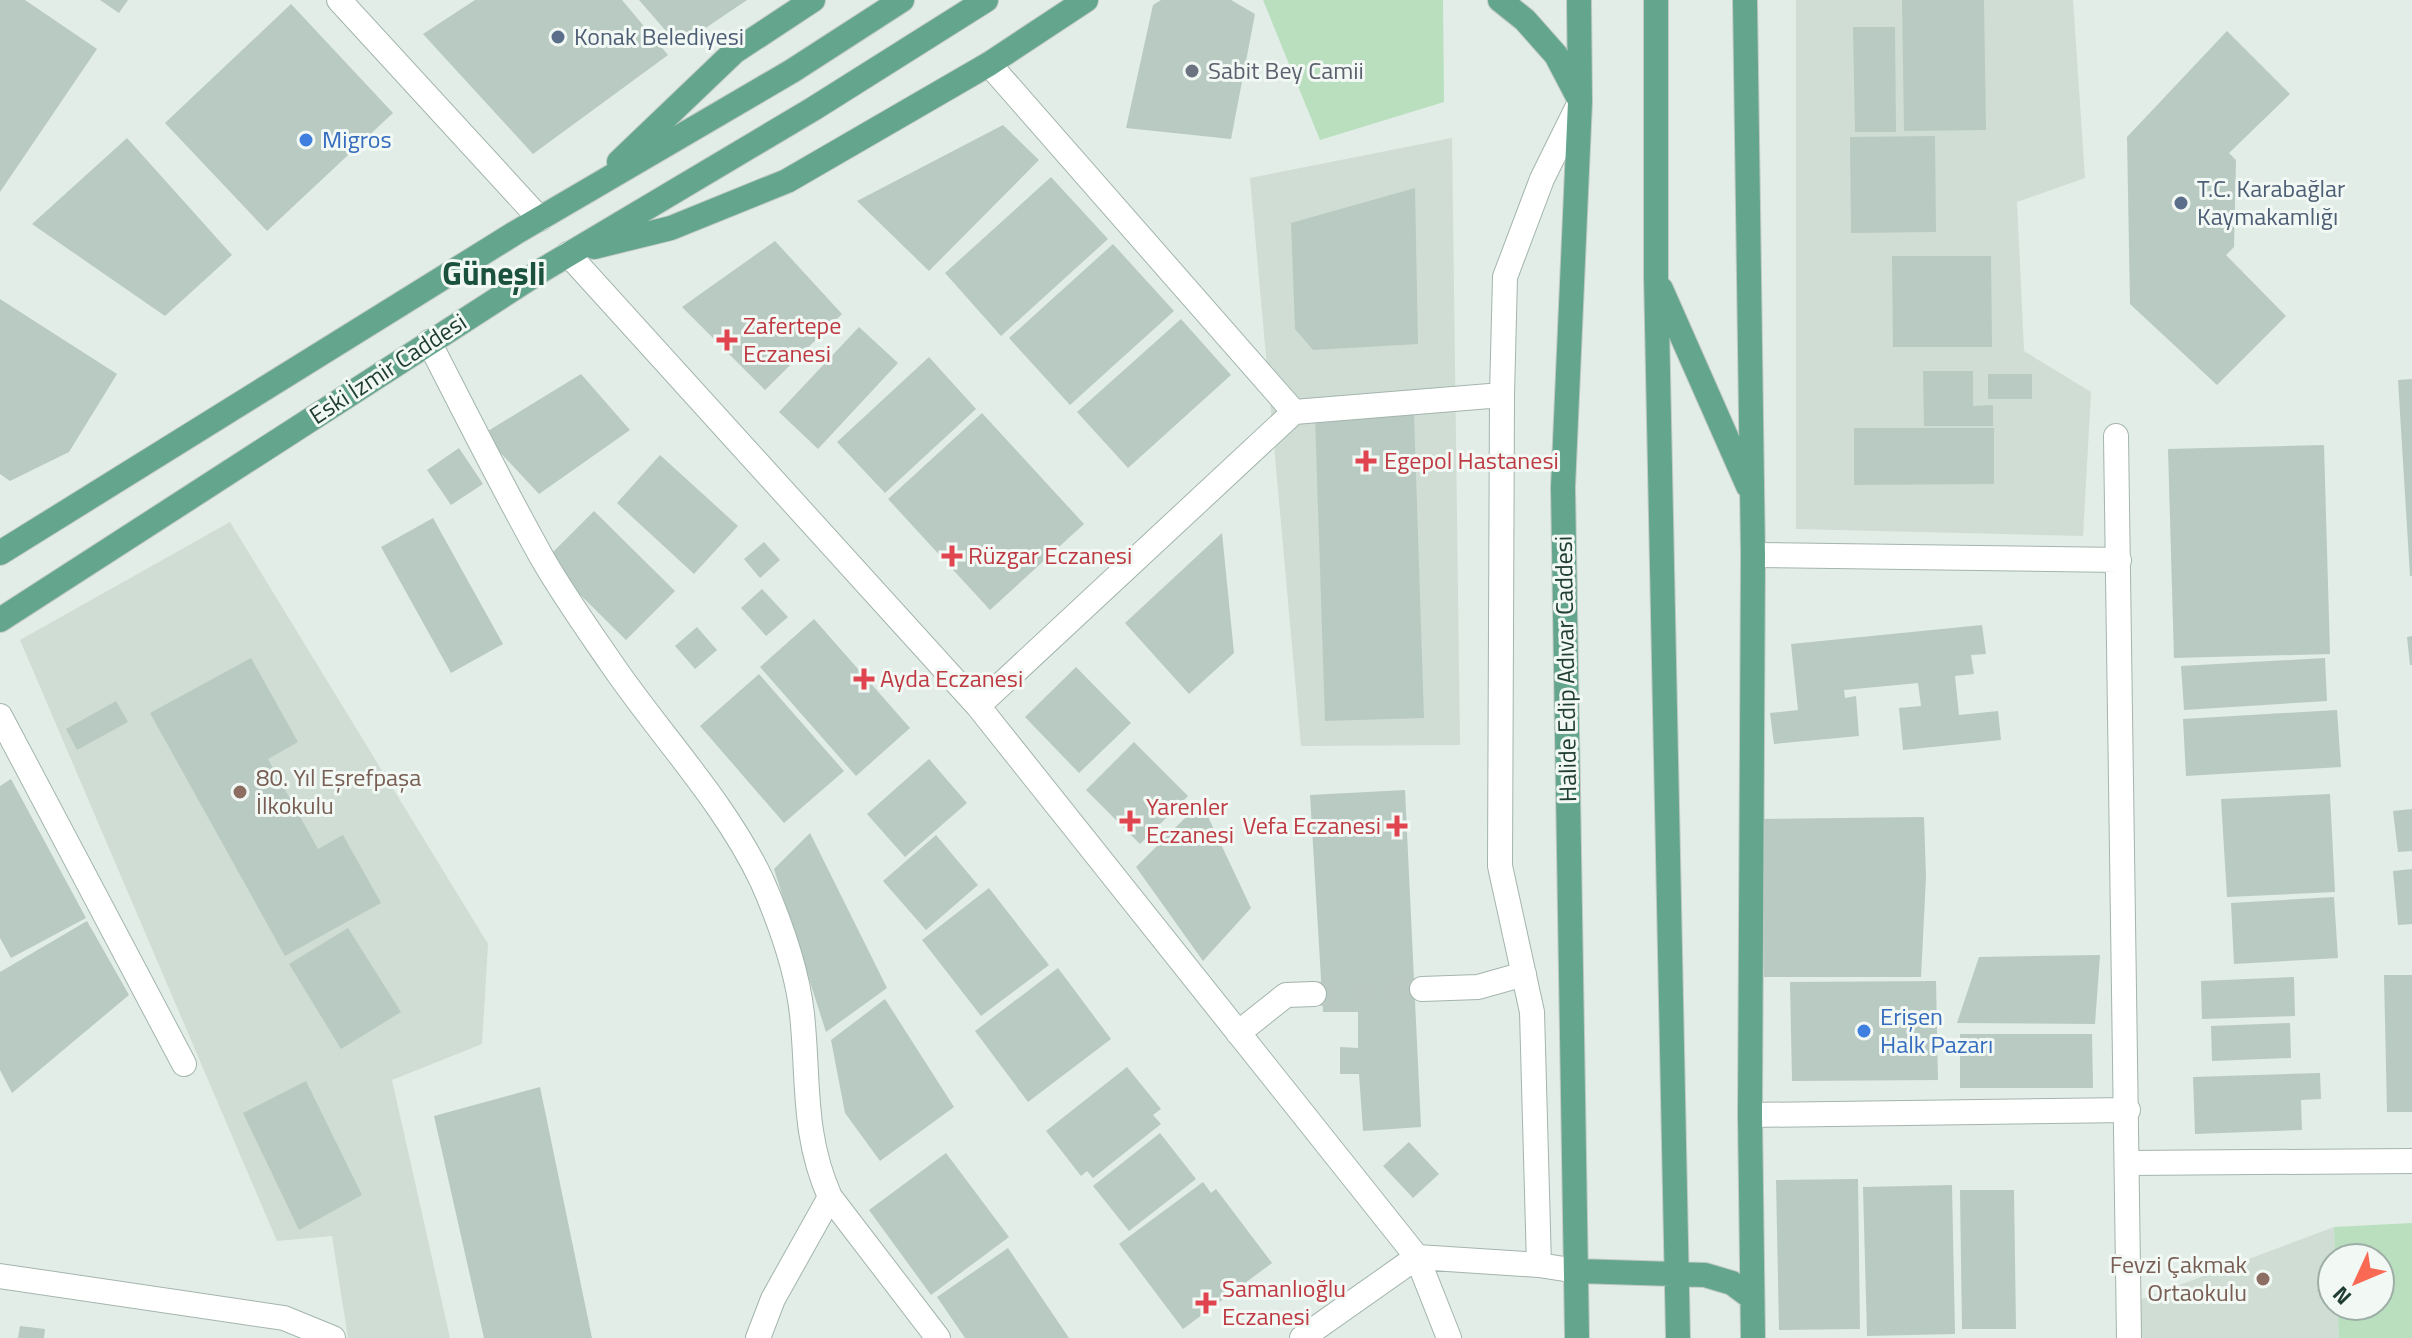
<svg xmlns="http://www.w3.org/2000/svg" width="2412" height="1338" viewBox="0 0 2412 1338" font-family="'Titillium Web',sans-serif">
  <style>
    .built { fill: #cfddd5 }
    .green { fill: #b9dfbf }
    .building { fill: #b9cac2 }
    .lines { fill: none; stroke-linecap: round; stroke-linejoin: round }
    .minor-tunnel { stroke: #bacac2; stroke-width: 24; stroke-dasharray: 24 12; stroke-linecap: butt }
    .minor-casing { stroke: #a3b5ad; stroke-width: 26 }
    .major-casing { stroke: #c1c9c6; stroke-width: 26 }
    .minor { stroke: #fff; stroke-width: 24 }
    .major { stroke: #63a58d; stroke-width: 24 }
    .service-dot { fill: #5c6f8a; stroke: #f2f9f5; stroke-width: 3 }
    .worship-dot { fill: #6b7280; stroke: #f2f9f5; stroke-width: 3 }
    .shop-dot { fill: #3f7fe0; stroke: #f2f9f5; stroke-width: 3 }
    .health-dot { fill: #e0444e; stroke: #f2f9f5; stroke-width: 3 }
    .education-dot { fill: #8d6e63; stroke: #f2f9f5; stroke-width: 3 }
    .labels { text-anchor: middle; stroke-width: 6; stroke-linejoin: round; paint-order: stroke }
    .service-label { font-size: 24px; fill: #4e5e75; stroke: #f2f9f5; text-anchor: start }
    .worship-label { font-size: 24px; fill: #5b616d; stroke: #f2f9f5; text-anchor: start }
    .shop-label { font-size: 24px; fill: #366cbe; stroke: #f2f9f5; text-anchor: start }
    .health-label { font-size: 24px; fill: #be3a42; stroke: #f2f9f5; text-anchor: start }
    .street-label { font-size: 24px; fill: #203e33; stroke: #f2f9f5 }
    .education-label { font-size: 24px; fill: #785e54; stroke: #f2f9f5; text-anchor: start }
    .district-label { font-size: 32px; font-weight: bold; fill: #1b523e; stroke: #f2f9f5 }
  </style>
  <rect width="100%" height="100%" fill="#e1ede6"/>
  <path class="built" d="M1796 0H2073L2085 178 2017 202 2024 351 2091 392 2083 536 1796 529Z
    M1452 138 1460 745 1301 746 1250 178Z
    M230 522 488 944 482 1044 392 1080 450 1338H348L332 1236 277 1241 20 640Z
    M2334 1227 2335 1258H2332V1306H2337L2339 1338H2138L2137 1301Z"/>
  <path class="green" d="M1263 0H1443L1444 102 1320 140Z
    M2412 1223V1338H2339L2337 1306H2380V1258H2335L2334 1227Z"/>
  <path class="building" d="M0 0H25L97 49 0 192Z
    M100 0H128L119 13Z
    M475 0H622L668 55 533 154 423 34Z
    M639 0H747L679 46Z
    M1161 0H1231L1255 14 1231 139 1126 128 1153 5Z
    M1902 0H1984L1986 130 1904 131Z
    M291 4 393 113 267 231 165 123Z
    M1853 27H1895L1896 132H1855Z
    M2227 31 2290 94 2229 153 2236 160 2234 247 2226 255 2286 316 2217 385 2130 304 2127 137Z
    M1003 125 1039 160 929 271 857 201Z
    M1935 136 1936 232 1851 233 1850 137Z
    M127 138 232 255 165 316 32 224Z
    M1051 177 1108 239 1001 336 945 273Z
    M1415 188 1418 344 1313 350 1295 329 1291 223Z
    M775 241 842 314 765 390 682 307Z
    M1113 244 1174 311 1070 405 1009 338Z
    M1892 256H1991L1992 347H1893Z
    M0 299 117 374 69 452 10 481 0 474Z
    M1181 319 1231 375 1128 468 1077 412Z
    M859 327 898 363 818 449 779 412Z
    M929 357 976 409 885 493 837 442Z
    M1923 371H1973V406L1993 405V426H1924Z
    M581 374 630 430 539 494 483 434Z
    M1988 374H2032V399H1988Z
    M2412 379V576H2410L2398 380Z
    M982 413 1084 524 990 610 888 499Z
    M1414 414 1424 718 1325 721 1315 417Z
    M1854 428H1994V484L1854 485Z
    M2324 445 2330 654 2174 658 2168 449Z
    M459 448 483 484 451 505 427 470Z
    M660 455 738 526 694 574 617 503Z
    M594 511 675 591 626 640 545 560Z
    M433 518 503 644 451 673 381 547Z
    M1222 533 1234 653 1189 694 1125 623Z
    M764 542 780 560 760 578 744 559Z
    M762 589 788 617 766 636 741 608Z
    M814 619 910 728 856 776 760 667Z
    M1982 625 1986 654 1971 655 1974 674 1955 676 1959 715 1998 711 2001 740 1903 750 1899 708 1921 706 1918 683 1844 690 1845 698 1856 696 1859 736 1774 744 1770 713 1798 710 1791 644Z
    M697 627 717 650 695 669 675 646Z
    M2412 636V665H2410L2407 637Z
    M251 658 298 742 268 759 318 849 343 835 381 903 285 956 150 713Z
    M2325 658 2327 701 2184 710 2181 666Z
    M1076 667 1131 723 1079 773 1025 717Z
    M759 674 844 771 784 823 700 726Z
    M116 701 128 722 77 750 66 729Z
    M2337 710 2341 767 2186 776 2183 719Z
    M1134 742 1188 796 1140 844 1086 790Z
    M929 759 967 803 905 857 867 814Z
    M11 779 86 918 11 958 0 938V786Z
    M1405 790 1421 1127 1363 1131 1359 1074H1340V1047L1358 1048V1012H1323L1310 795Z
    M2330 794 2335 892 2227 897 2221 799Z
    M1201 802 1251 908 1203 961 1136 867Z
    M2412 809V851L2398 852 2393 811Z
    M1924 817 1926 877 1921 977H1764L1759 819Z
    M810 833 887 988 826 1032 774 869Z
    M936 835 978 885 926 930 883 881Z
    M2412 869V924L2398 925 2393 871Z
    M989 888 1049 965 981 1016 922 940Z
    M2334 897 2338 958 2234 964 2231 903Z
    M87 921 129 995 12 1093 0 1070V972Z
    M348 928 401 1012 341 1049 289 964Z
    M2100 955 2095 1024 1957 1023 1979 957Z
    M1058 968 1111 1039 1028 1102 975 1031Z
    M2384 975H2412V1112H2387Z
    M2294 977 2295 1016 2202 1019 2201 981Z
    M1936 981 1938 1080 1792 1081 1790 982Z
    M885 999 954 1107 880 1161 845 1113 831 1040Z
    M2290 1023 2291 1058 2212 1061 2211 1026Z
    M1960 1034H2092L2093 1088H1960Z
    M1127 1067 1161 1109 1153 1115 1161 1124 1093 1178 1087 1171 1081 1176 1046 1131Z
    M2320 1073 2321 1099 2301 1100 2302 1130 2195 1134 2193 1077Z
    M306 1081 362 1195 299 1230 243 1113Z
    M540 1087 592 1338H484L434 1116Z
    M1160 1133 1196 1179 1129 1231 1093 1186Z
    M1409 1142 1439 1174 1413 1198 1383 1166Z
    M946 1153 1009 1237 931 1295 869 1210Z
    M1858 1179 1860 1329 1779 1330 1776 1180Z
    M1203 1182 1211 1193 1216 1189 1272 1263 1183 1329 1119 1244Z
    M1952 1185 1955 1334 1867 1336 1863 1187Z
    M1960 1190H2014L2016 1329H1962Z
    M1008 1248 1069 1338H965L937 1297Z
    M20 1326 45 1329 44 1338H18Z"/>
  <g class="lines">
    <path class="minor-tunnel" d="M1314 994 1422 989"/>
    <defs>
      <path id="minor" d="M339 0 540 219
        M989 64 1294 412 1502 395
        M568 254 978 706 1417 1257 1539 1265 1577 1271
        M429 342C466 414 502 486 541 556 562 593 587 628 611 663 660 735 724 801 762 881 780 922 797 969 802 1014 809 1080 802 1134 830 1197L938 1338
        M2116 436 2129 1338
        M1753 555 2119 560
        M978 706 1294 412
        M0 716 184 1064
        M1422 989 1478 987 1524 974
        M1238 1033 1286 995 1314 994
        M1750 1115 2128 1110
        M2128 1163 2412 1161
        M1539 1265 1532 1012 1500 866 1502 395 1505 277 1542 179 1580 102
        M0 1276 284 1318 333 1338
        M758 1338 773 1299 830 1197
        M1302 1338 1417 1257 1449 1338"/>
      <path id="major" d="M1500 0 1525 20 1556 55 1578 97
        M1656 0V276L1678 1338
        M1745 0 1753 555 1750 1115 1753 1338
        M619 162 734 52 813 0
        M594 247 671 228 787 181 989 64 1086 0
        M1661 289 1748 486
        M0 553 515 233 792 71 902 0
        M0 620 544 269 813 109 986 0
        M1577 1271 1705 1275 1732 1283 1752 1298
        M1577 1338 1563 487 1580 102 1579 0"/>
    </defs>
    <use href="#minor" class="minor-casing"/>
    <use href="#major" class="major-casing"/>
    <use href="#minor" class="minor"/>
    <use href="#major" class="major"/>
  </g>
  <g class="service-dot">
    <circle cx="558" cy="37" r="8"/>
    <circle cx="2181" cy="203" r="8"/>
  </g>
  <circle class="worship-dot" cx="1192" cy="71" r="8"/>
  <g class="shop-dot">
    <circle cx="306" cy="140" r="8"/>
    <circle cx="1864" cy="1031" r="8"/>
  </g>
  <g class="health-dot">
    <path d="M723 328h8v8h8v8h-8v8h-8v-8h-8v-8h8z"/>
    <path d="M1362 449h8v8h8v8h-8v8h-8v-8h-8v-8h8z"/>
    <path d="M948 544h8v8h8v8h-8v8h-8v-8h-8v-8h8z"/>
    <path d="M860 667h8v8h8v8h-8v8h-8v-8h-8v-8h8z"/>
    <path d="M1126 809h8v8h8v8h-8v8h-8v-8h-8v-8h8z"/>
    <path d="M1393 814h8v8h8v8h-8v8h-8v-8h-8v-8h8z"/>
    <path d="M1202 1291h8v8h8v8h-8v8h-8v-8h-8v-8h8z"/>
  </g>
  <g class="education-dot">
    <circle cx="240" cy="792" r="8"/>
    <circle cx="2263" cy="1279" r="8"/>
  </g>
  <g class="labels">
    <g class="service-label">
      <text x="574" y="45">Konak Belediyesi</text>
      <text x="2197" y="197">T.C. Karabağlar<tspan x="2197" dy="28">Kaymakamlığı</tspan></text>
    </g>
    <g class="worship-label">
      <text x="1208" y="79">Sabit Bey Camii</text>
    </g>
    <g class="shop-label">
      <text x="322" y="148">Migros</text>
      <text x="1880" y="1025">Erişen<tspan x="1880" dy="28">Halk Pazarı</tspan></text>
    </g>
    <g class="health-label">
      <text x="743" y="334">Zafertepe<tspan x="743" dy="28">Eczanesi</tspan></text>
      <text x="1384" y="469">Egepol Hastanesi</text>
      <text x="968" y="564">Rüzgar Eczanesi</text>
      <text x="880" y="687">Ayda Eczanesi</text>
      <text x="1146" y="815">Yarenler<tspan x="1146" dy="28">Eczanesi</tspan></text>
      <text x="1381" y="834" text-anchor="end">Vefa Eczanesi</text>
      <text x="1222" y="1297">Samanlıoğlu<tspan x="1222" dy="28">Eczanesi</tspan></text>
    </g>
    <g class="street-label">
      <text transform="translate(388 369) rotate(-33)" y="8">Eski İzmir Caddesi</text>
      <text transform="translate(1566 669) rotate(-91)" y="8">Halide Edip Adıvar Caddesi</text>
    </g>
    <g class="education-label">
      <text x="256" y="786">80. Yıl Eşrefpaşa<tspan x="256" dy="28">İlkokulu</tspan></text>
      <text x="2247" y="1273" text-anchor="end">Fevzi Çakmak<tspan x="2247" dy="28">Ortaokulu</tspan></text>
    </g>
    <g class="district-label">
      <text x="494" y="285">Güneşli</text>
    </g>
  </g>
  <g transform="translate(2356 1282) rotate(226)"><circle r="38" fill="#f2f9f5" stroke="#9eaea7" stroke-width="2"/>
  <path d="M0-6L14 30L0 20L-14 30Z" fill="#f96953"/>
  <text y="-12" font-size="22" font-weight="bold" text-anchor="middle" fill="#203e33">N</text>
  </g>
</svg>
